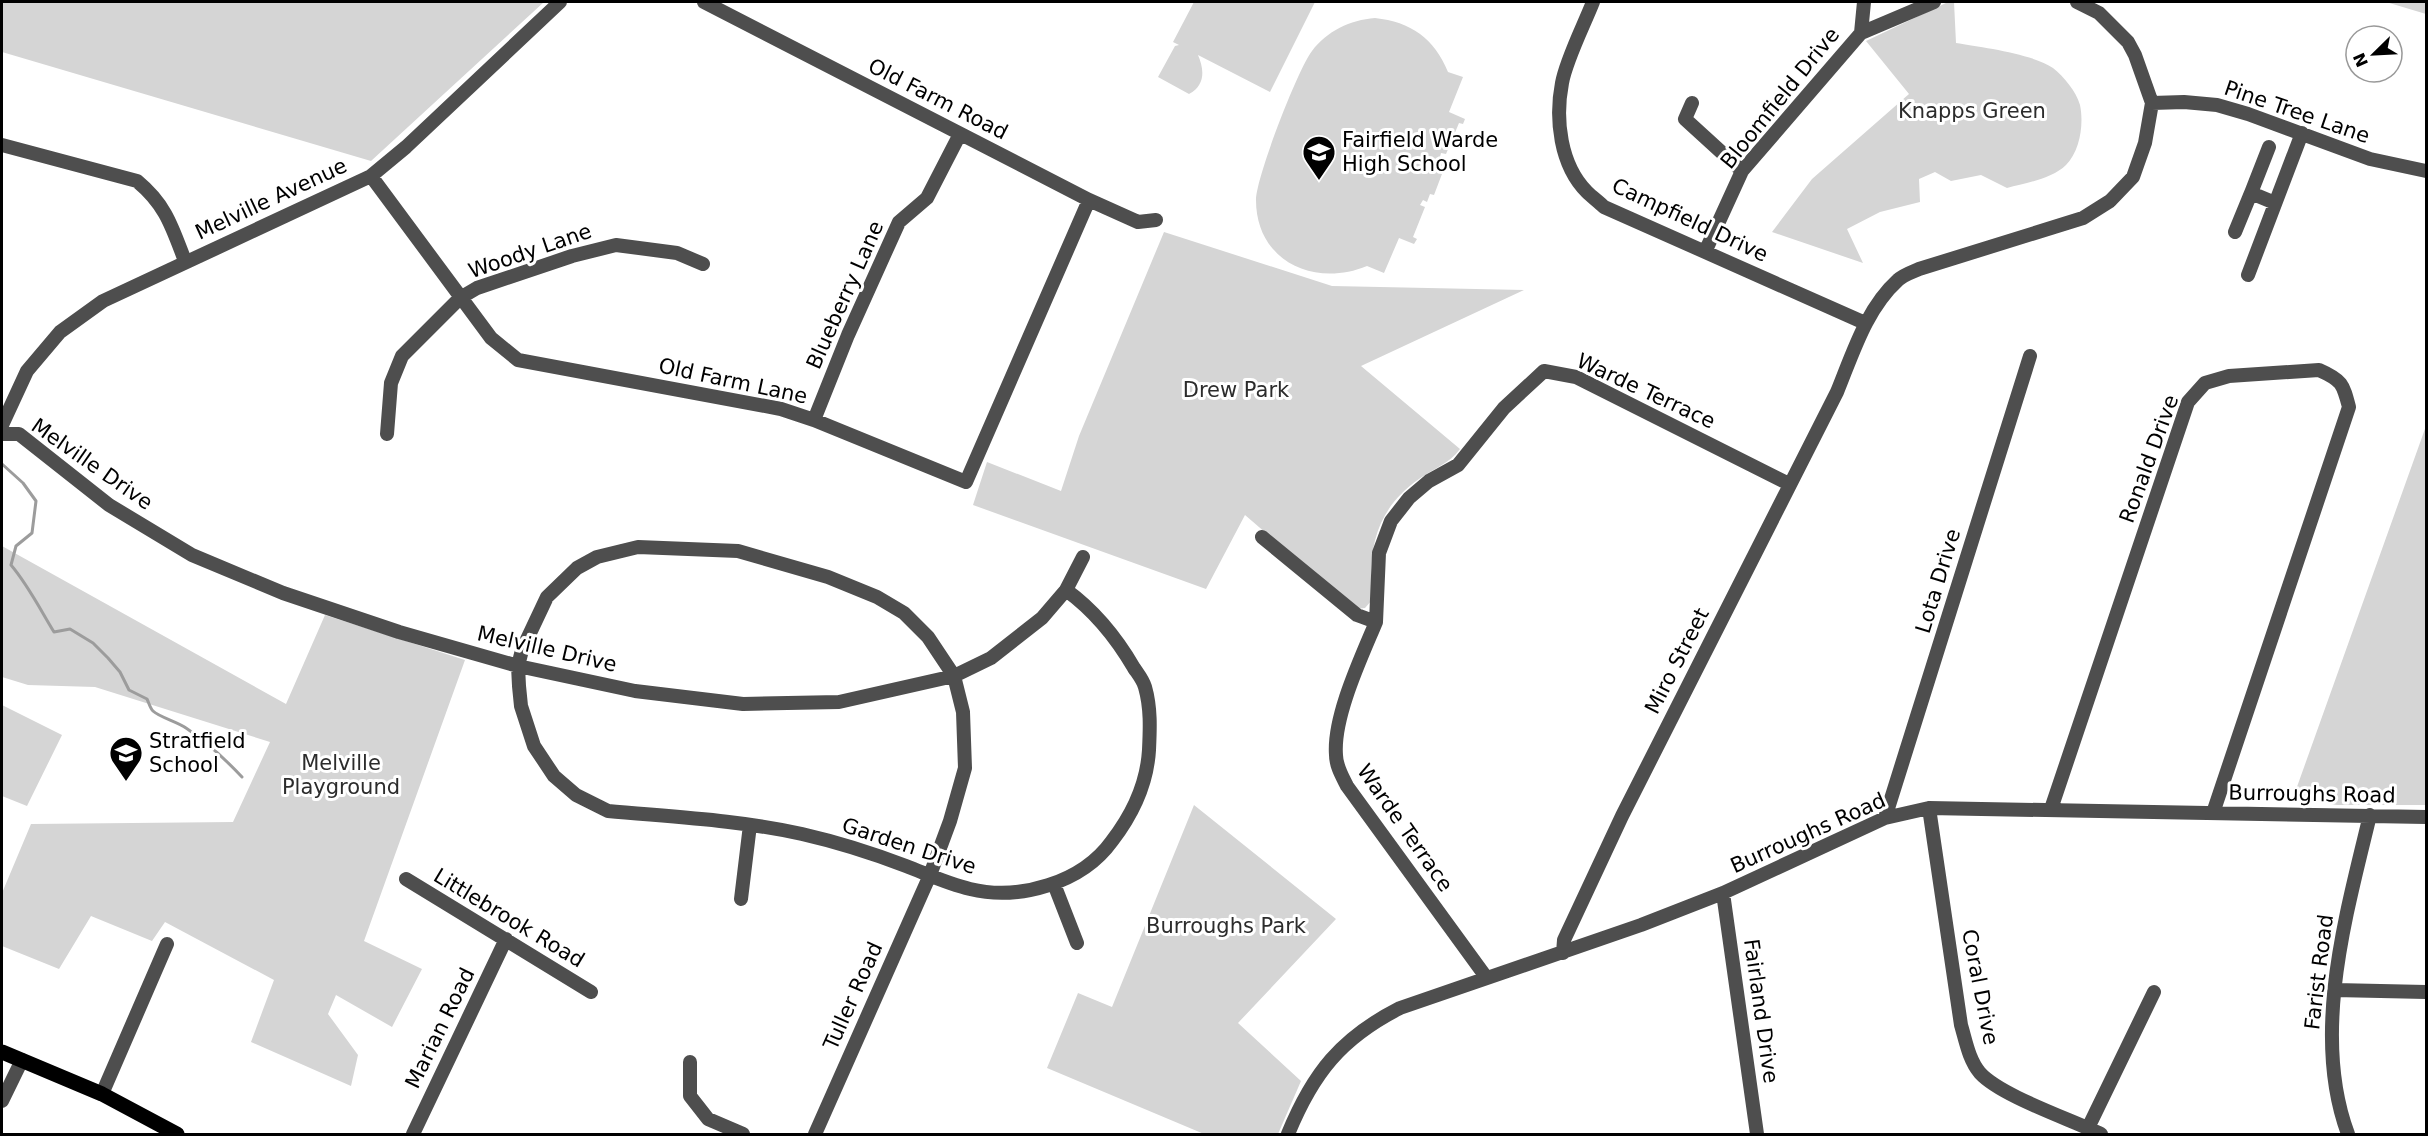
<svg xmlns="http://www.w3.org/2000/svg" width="2428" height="1136" viewBox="0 0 2428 1136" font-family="'DejaVu Sans',sans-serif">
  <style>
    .green { fill: #d5d5d5 }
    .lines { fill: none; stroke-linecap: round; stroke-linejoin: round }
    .stream { stroke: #9c9c9c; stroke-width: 3 }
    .minor { stroke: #4e4e4e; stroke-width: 14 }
    .major { stroke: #000; stroke-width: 15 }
    .labels { text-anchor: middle; stroke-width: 6; stroke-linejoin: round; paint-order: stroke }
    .street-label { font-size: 21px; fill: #000; stroke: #fff }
    .park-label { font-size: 21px; fill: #2c2c2c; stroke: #fff }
    .poi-label { font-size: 21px; fill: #000; stroke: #fff; text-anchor: start }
  </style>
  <rect width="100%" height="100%" fill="#fff"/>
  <path class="green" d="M2 2H544L371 161 2 52Z
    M1194 2H1315L1270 92 1198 55C1204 69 1206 85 1189 94L1158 77 1175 46 1179 45 1173 42Z
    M1948 2H1954L1956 43C1981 47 2033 54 2053 68 2064 77 2076 91 2080 105 2084 124 2080 151 2066 165 2052 179 2025 183 2007 188L1981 175 1951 181 1935 172 1919 179 1920 202 1880 212 1847 229 1863 263 1772 232 1812 179 1909 94 1866 41Z
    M2386 2H2426V14Z
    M1375 18C1411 22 1434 38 1448 72L1463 77 1449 112 1465 119 1463 124 1459 123 1446 154 1441 153 1440 157 1444 159 1442 164 1445 166 1434 195 1430 194 1427 202 1423 200 1420 205 1425 207 1413 237 1417 239 1414 244 1399 238 1384 273 1367 266C1314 288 1256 261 1256 200 1256 177 1298 69 1312 51 1327 31 1350 20 1375 18Z
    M1164 232 1332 286 1524 290 1361 366 1460 449C1449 464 1434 468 1419 479 1375 510 1368 549 1372 600L1365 608 1355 609 1349 605 1245 515 1206 589 973 505 987 462 1061 491 1079 436Z
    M2426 426V805H2337L2293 798Z
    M2 546 286 704 325 615 465 660 364 941 422 969 392 1027 336 995 328 1014 358 1055 351 1086 251 1042 274 980 165 922 152 941 91 916 59 969 2 946V893L31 824 233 822 270 742 95 687 28 685 2 677Z
    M2 705 62 735 27 806 2 796Z
    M1194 805 1336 919 1238 1023 1301 1081 1278 1134H1204L1047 1068 1078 993 1112 1007Z"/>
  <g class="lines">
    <path class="stream" d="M2 464 23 483 36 501 32 533 16 546 11 565C28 585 40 609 54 632L70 629 93 643 108 658 120 672 129 690 147 699C149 703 150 708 153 711 159 717 178 722 186 728 207 742 225 759 242 777"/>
    <path class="minor" d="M704 2 1089 200 1138 222 1156 220
      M1593 2C1584 25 1566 60 1562 83 1555 119 1560 165 1587 192 1592 197 1599 202 1604 207L1865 323
      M1861 33 1934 2
      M1692 103 1685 119 1742 171
      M2152 103 2184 102 2217 105 2248 114 2370 159 2426 171
      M2 145 137 181C166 205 172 227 185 261
      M2269 147 2251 193 2275 203
      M371 176 491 338 518 360 781 409 814 420 966 482 1089 200
      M2235 232 2251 193
      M1705 252 1742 171 1861 33 1864 2
      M2248 275 2302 133
      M814 420 848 335 899 222 927 198 960 134
      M2 425 27 371 60 332 103 301 371 176 406 147 560 2
      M2 434H19L109 505 192 555 283 593 399 632 518 666 635 691 743 704 839 702 954 676 991 658 1042 618 1066 590 1083 557
      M387 434 391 383 402 356 460 298 477 288 572 256 616 245 677 253 703 264
      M1262 537 1357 615 1376 622C1361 658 1333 717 1336 755 1336 766 1342 776 1347 786L1486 977
      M1376 622 1379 553 1391 521 1409 498 1429 481 1458 465 1504 408 1544 371 1576 377 1789 484
      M1929 808 1961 1025C1966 1042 1969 1060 1980 1073 2001 1096 2070 1119 2101 1134
      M2051 809 2188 402 2205 383 2229 376 2319 370C2342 380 2343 384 2349 407L2213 813
      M1885 818 2030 356
      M406 879 591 992
      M1054 884 1077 943
      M1723 893 1757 1134
      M741 899 750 825
      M1563 953 1564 940 1622 816 1837 392C1853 353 1866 309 1898 280 1903 275 1912 272 1919 269L2083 218 2110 201 2133 177 2145 143 2152 103 2135 55 2128 42 2099 13 2077 2
      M2335 990 2426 992
      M690 1062V1096L708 1119 743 1134
      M102 1094 167 944
      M2 1101 22 1060
      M2088 1128 2154 992
      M413 1134 506 939
      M815 1134 930 875 950 821 965 768 963 712 954 676 928 637 904 613 877 597 828 577 738 551 638 547 597 557 577 568 547 597 522 650 518 666 519 686 521 706 534 746 554 776 576 795 608 811C673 817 739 820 802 834 837 842 872 853 906 866 927 874 948 884 970 889 1019 901 1082 883 1112 841 1132 815 1147 784 1149 750 1150 729 1151 708 1145 687 1143 680 1138 674 1134 668 1116 637 1095 611 1066 590
      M1288 1134C1313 1073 1341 1038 1400 1008L1641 925 1723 893 1885 818 1929 808 2426 817
      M2348 1134C2311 1035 2346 915 2370 815"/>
    <path class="major" d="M2 1052 102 1094 177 1134"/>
  </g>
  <defs>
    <symbol id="school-pin" viewBox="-11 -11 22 30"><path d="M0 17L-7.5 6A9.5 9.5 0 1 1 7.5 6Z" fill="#000" stroke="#fff"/><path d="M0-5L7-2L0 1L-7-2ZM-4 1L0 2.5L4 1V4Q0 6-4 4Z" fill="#fff"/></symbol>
  </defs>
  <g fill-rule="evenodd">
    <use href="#school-pin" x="1300" y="133" width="38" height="52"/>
    <use href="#school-pin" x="107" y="734" width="38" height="52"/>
  </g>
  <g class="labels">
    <g class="street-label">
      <text transform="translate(1780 98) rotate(-51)" y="7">Bloomfield Drive</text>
      <text transform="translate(938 99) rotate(27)" y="7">Old Farm Road</text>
      <text transform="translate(2297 112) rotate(19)" y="7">Pine Tree Lane</text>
      <text transform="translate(271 199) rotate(-25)" y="7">Melville Avenue</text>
      <text transform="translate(1690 220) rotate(25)" y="7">Campfield Drive</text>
      <text transform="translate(530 251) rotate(-19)" y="7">Woody Lane</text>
      <text transform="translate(845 295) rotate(-66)" y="7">Blueberry Lane</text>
      <text transform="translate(733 381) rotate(12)" y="7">Old Farm Lane</text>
      <text transform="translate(1646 391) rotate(25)" y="7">Warde Terrace</text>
      <text transform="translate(2149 459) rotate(-70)" y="7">Ronald Drive</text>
      <text transform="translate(92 464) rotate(35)" y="7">Melville Drive</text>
      <text transform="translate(1938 581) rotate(-73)" y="7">Lota Drive</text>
      <text transform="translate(547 649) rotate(13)" y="7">Melville Drive</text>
      <text transform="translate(1677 661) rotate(-63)" y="7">Miro Street</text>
      <text transform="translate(2312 794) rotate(1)" y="7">Burroughs Road</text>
      <text transform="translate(1405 828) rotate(55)" y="7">Warde Terrace</text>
      <text transform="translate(1808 833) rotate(-24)" y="7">Burroughs Road</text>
      <text transform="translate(909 846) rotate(18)" y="7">Garden Drive</text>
      <text transform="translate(509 918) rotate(31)" y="7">Littlebrook Road</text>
      <text transform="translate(2319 972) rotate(-83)" y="7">Farist Road</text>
      <text transform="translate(1980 987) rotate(79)" y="7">Coral Drive</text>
      <text transform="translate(853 996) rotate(-66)" y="7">Tuller Road</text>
      <text transform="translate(1761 1011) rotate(82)" y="7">Fairland Drive</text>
      <text transform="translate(440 1028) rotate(-64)" y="7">Marian Road</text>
    </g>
    <g class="park-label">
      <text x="1972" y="118">Knapps Green</text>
      <text x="1236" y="397">Drew Park</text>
      <text x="341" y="770">Melville<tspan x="341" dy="24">Playground</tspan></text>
      <text x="1226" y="933">Burroughs Park</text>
    </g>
    <g class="poi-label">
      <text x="1342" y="147">Fairfield Warde<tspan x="1342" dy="24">High School</tspan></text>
      <text x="149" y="748">Stratfield<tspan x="149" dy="24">School</tspan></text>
    </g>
  </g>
  <rect width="2428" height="1136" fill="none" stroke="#000000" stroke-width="6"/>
  <g transform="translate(2374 54) rotate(246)"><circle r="28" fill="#ffffff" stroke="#999999" stroke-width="1.5"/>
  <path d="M0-4.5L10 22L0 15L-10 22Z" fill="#000000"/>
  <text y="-9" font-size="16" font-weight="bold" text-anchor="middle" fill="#000000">N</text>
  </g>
</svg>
